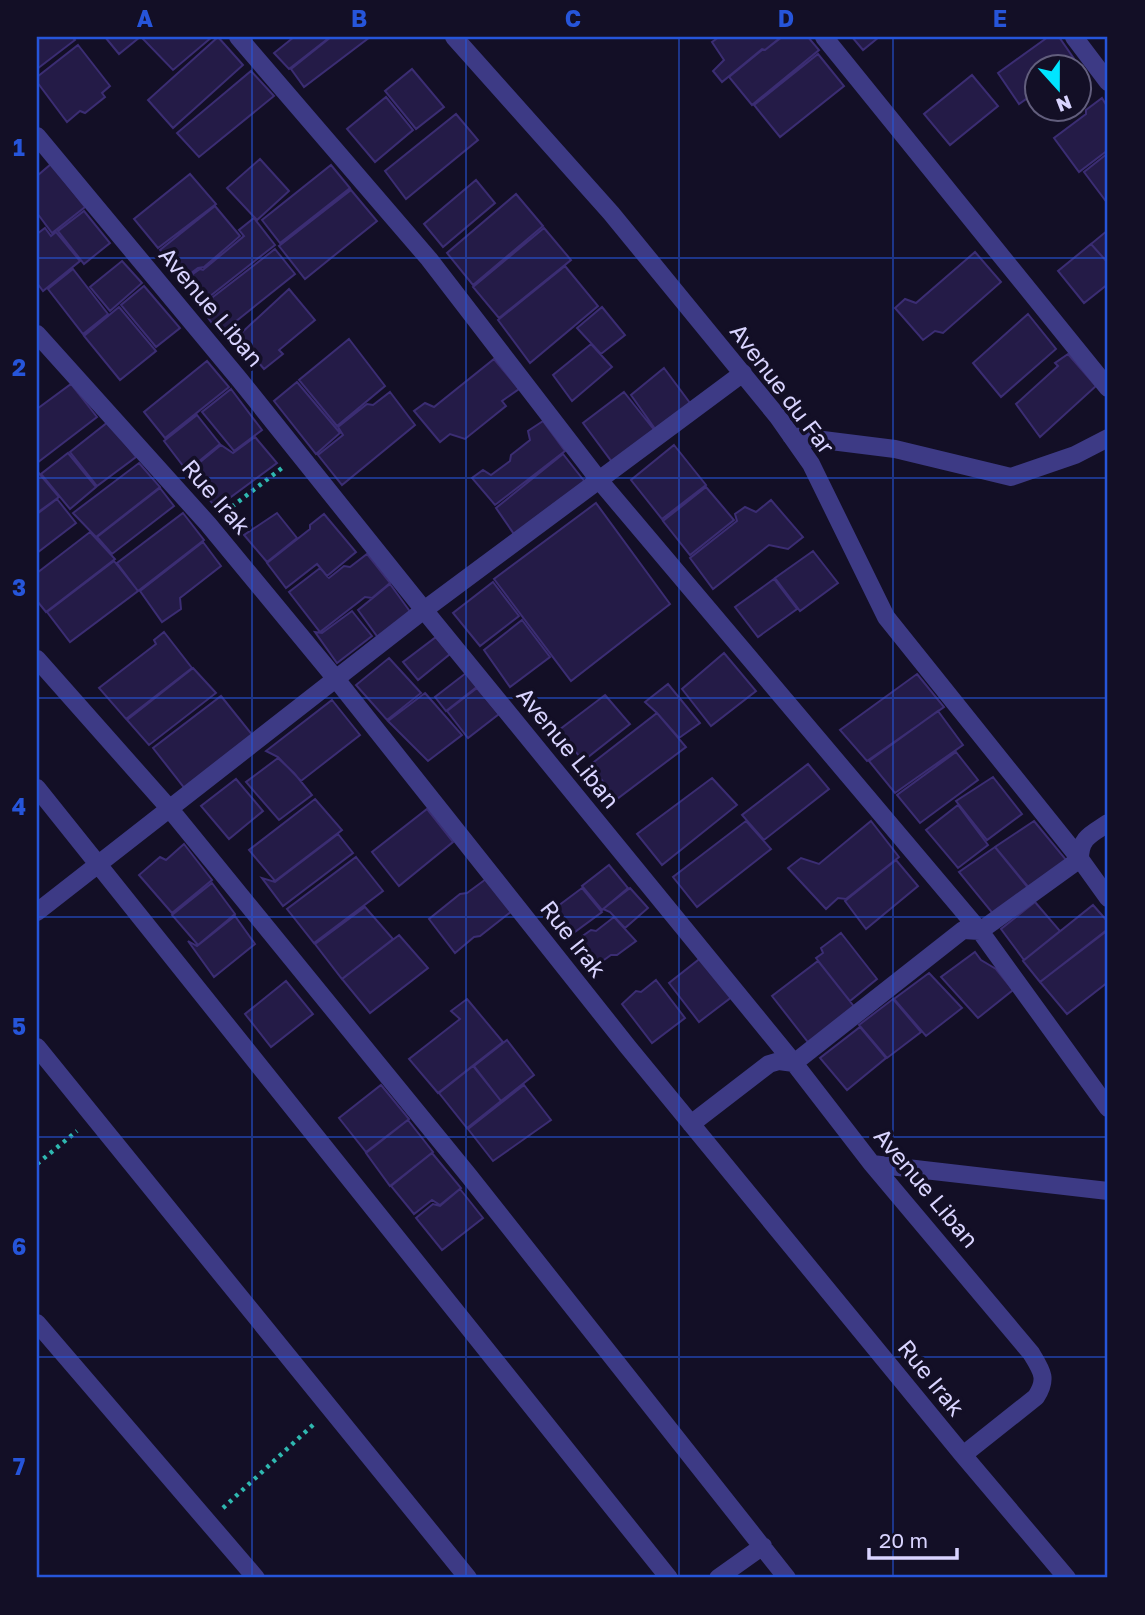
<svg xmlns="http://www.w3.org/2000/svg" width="1145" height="1615" viewBox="0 0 1145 1615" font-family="'Golos Text',sans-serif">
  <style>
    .building { fill: #241b47; stroke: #3b2d73; stroke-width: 2 }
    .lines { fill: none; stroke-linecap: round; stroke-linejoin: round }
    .path { stroke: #2fb8b0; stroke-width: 4.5; stroke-dasharray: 3.5 5; stroke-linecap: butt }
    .minor { stroke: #3d3a85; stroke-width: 18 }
    .grid { fill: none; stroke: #2655da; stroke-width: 2; stroke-opacity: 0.55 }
    .labels { text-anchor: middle; stroke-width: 7; stroke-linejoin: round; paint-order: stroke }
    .street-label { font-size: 23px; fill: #d9d4ff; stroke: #130f26 }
    .neatline { fill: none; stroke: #2655da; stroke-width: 2.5 }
    .grid-label { font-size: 23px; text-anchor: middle; font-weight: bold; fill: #2655da }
  </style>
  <rect width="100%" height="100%" fill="#130f26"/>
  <path class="building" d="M37 37H72L75 40 37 69Z
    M105 37H140L119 54Z
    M146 37H212L173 70 143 39Z
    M218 37 243 65 173 128 148 100Z
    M294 37H330L289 69 274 53Z
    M331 37H370L304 87 291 69Z
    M719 37H781L765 50 762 49 722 82 713 71 724 60 712 42Z
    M782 37H808L819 50 752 105 729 77 762 50H765Z
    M852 37H879L863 50Z
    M1048 37H1059L1077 63 1073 66H1036V92L1019 104 998 73Z
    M78 45 110 86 102 93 105 97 85 113 80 111 67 122 37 82V77Z
    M818 54 844 86 780 137 754 105Z
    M412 69 444 107 416 129 385 91Z
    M251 71 274 96 199 157 177 133Z
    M972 75 998 106 950 145 924 114Z
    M386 97 413 130 375 162 347 129Z
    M1102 98 1108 108V150L1079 172 1054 138 1086 114V110Z
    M456 114 478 140 406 199 385 171Z
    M1108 153V204L1084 172Z
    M260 159 289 191 257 220 227 188Z
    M51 164 85 207 52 233 37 213V176Z
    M331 165 350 188 280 243 262 220Z
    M190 174 216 204 158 248 134 219Z
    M476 180 495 203 443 247 424 224Z
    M351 190 377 221 305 279 279 246Z
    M516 194 543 226 473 285 447 253Z
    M215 206 240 236 204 267 198 268 183 279 160 250Z
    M84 211 110 243 84 264 58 231Z
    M254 218 275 245 200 304 183 281 200 269 203 270 244 236 239 230Z
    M45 228 51 236 56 232 80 261 43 291 37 283V234Z
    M544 228 571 260 499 318 473 287Z
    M1108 230V263L1091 244Z
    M1091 244 1108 263V284L1084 303 1058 271Z
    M275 249 295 274 220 334 200 307Z
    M975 252 1001 282 943 333 935 331 923 340 895 308 905 299 916 303Z
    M122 261 142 283 110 311 90 287Z
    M565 266 598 306 530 363 498 320Z
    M73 269 108 314 83 334 48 289Z
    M144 286 180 328 156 347 121 305Z
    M289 289 315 320 279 350 283 354 264 369 237 337Z
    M119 307 156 351 120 380 84 336Z
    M602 307 625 335 601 354 577 328Z
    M1028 314 1056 349 1001 397 973 363Z
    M349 339 385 386 337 426 299 380Z
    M591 344 612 367 572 401 553 375Z
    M1068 354 1096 386 1040 437 1016 404 1058 366 1055 363Z
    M494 359 519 389 502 401 506 406 465 439 450 434 440 442 414 411 425 403 434 407Z
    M207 361 229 387 165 438 144 412Z
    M664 368 693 407 658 433 631 395Z
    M297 382 340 433 316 454 274 401Z
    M71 384 97 417 37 463V409Z
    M231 389 262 430 234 451 202 412Z
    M390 392 415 425 342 485 318 455 343 435 338 427 367 404 373 405Z
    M624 392 655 431 612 462 583 423Z
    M197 415 220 444 187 471 164 441Z
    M543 421 565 451 495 505 472 478 483 470 491 475 510 461 511 455 530 440 528 431Z
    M108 422 136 457 97 486 70 452Z
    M255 437 277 463 216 508 188 472 221 445 233 453Z
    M674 445 706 485 662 519 631 480Z
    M68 453 96 487 70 509 41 474Z
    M563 454 585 482 516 537 496 508Z
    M139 463 160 487 96 537 73 513Z
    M37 471 59 497 37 513Z
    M706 487 734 520 690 555 663 521Z
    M160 488 174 506 112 554 97 537Z
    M57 499 76 523 37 553V514Z
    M771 500 803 537 788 549 769 545 713 589 690 558 737 521 735 514 745 507 756 512Z
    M596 503 670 604 571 681 494 579Z
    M183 513 204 540 138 591 117 563Z
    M277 513 297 538 267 562 244 535Z
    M324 514 356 552 327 576 317 564 286 588 267 563 310 529V525Z
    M90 532 115 559 46 612 37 601V573Z
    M203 542 221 566 180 598 181 609 162 622 140 591Z
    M813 551 838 583 800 611 775 578Z
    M367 554 390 583 372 598 365 597 320 632 289 592 320 568 329 578 344 566 350 567Z
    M114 561 138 591 70 642 47 612Z
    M774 579 797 609 758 637 735 607Z
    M493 582 519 616 480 646 453 613Z
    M390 584 414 617 382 643 358 610Z
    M352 611 372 636 337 663 315 632 322 633Z
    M522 620 550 657 510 687 484 650Z
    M164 632 192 668 126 719 99 688 156 644 154 640Z
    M436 637 450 654 418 680 403 662Z
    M724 653 756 691 711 726 682 689Z
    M389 658 421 693 387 720 356 685Z
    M193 668 216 693 149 745 127 720Z
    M466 673 478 686 446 711 435 697Z
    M917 674 944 707 867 761 840 730Z
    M668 684 700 723 679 738 657 713 645 702Z
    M477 688 499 714 468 738 447 711Z
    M425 693 462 735 428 761 388 721Z
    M605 695 630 724 583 761 559 730Z
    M221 696 254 737 186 790 153 748Z
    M332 700 360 735 301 781 278 757 266 751Z
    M938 711 963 745 895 793 869 761Z
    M657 713 686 747 617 799 590 765Z
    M956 752 978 780 920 823 897 795Z
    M278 758 294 773 312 795 279 820 246 782Z
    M808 764 829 789 764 840 742 815Z
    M993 777 1022 814 987 840 956 801Z
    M712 778 737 805 662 865 637 834Z
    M236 779 263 811 229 839 201 806Z
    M315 799 342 830 275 881 249 850Z
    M958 805 988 845 958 868 926 830Z
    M427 809 453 842 399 886 372 852Z
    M746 821 771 849 697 907 673 877Z
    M871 821 899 857 846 899 838 898 826 909 788 868 801 858 819 864Z
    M1034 821 1067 861 1030 889 995 847Z
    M338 834 353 853 283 906 262 878 275 882Z
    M184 844 212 880 172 913 139 875 160 857 166 860Z
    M995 847 1029 889 994 915 959 872Z
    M356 857 383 891 314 943 287 909Z
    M896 860 918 886 866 929 845 901Z
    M609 865 628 888 602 910 582 886Z
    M486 879 512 911 480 936 474 937 455 953 429 919 460 894 467 893Z
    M212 883 235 914 198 945 172 915Z
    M582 888 602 912 568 937 550 912Z
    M630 888 648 908 625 928 610 912 603 909Z
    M1035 902 1060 931 1024 960 1001 929Z
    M1093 905 1108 922V929L1040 982 1023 961Z
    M365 907 393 939 342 979 315 944Z
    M235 916 255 944 214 977 188 941 197 946Z
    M614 917 636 941 617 955H611L597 965 577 940 591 930 596 931Z
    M1108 930V982L1067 1014 1040 982Z
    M841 933 877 979 850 1001 816 958 823 953 821 948Z
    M399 935 428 968 370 1013 342 979Z
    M975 952 981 960 996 969 1013 990 978 1018 941 977Z
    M702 957 733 996 699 1022 669 983Z
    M818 961 856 1009 811 1046 772 996Z
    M929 973 962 1008 926 1036 894 999Z
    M656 980 685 1018 652 1043 622 1004 636 991 641 992Z
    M286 981 313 1014 271 1047 245 1014Z
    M467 999 503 1042 438 1093 409 1059 460 1019 451 1011Z
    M893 999 921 1032 887 1058 859 1025Z
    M860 1027 886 1058 847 1090 820 1058Z
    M507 1040 534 1075 501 1101 474 1066Z
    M473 1066 501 1101 467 1128 439 1093Z
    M381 1085 409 1119 366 1152 339 1118Z
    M524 1085 551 1120 493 1161 468 1129Z
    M408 1120 433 1152 390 1186 366 1153Z
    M432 1153 461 1188 440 1205 432 1200 414 1214 391 1186Z
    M460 1189 483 1218 442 1250 416 1218 433 1204 440 1206Z"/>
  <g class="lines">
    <path class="path" d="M225 512 282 468
      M37 1164 77 1131
      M223 1508 314 1424"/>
    <path class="minor" d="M238 37 429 259 599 480 980 931 1108 1108
      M454 37 611 213 778 417 811 464 886 617 1080 859 1108 898
      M824 37 1108 388
      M1074 37 1108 82
      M37 136 239 379 424 610 794 1063 872 1164 1031 1353C1042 1371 1048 1379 1036 1397L963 1455
      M37 334 208 524 336 679 628 1047 963 1455 1067 1578
      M791 436 895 449 1011 477 1075 455 1108 438
      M37 659 169 808 469 1176 787 1578
      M37 788 669 1578
      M37 912 424 610 743 373
      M37 1047 468 1578
      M691 1124 769 1064 779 1061 794 1063 963 930 980 931 1080 859C1080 837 1092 834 1108 823
      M872 1164 1108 1191
      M37 1323 256 1578
      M718 1578 763 1546"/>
  </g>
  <path class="grid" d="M252 37V1578M466 37V1578M679 37V1578M893 37V1578M37 258H1108M37 478H1108M37 698H1108M37 917H1108M37 1137H1108M37 1357H1108"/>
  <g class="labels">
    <g class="street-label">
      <text transform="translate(211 307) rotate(50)" y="8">Avenue Liban</text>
      <text transform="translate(782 389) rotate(53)" y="8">Avenue du Far</text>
      <text transform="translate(216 497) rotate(49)" y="8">Rue Irak</text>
      <text transform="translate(568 748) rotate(51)" y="8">Avenue Liban</text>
      <text transform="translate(573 939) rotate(52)" y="8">Rue Irak</text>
      <text transform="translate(926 1188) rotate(50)" y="8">Avenue Liban</text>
      <text transform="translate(931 1378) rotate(51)" y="8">Rue Irak</text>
    </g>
  </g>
  <rect width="1145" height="1615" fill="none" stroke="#130f26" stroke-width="77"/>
  <g transform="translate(1058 88) rotate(159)"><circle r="33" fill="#130f26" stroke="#625e7d" stroke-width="2"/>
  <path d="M0-5L12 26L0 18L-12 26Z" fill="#00e5ff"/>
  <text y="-10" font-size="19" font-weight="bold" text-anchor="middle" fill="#d9d4ff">N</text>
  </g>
  <path d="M869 1548v10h88v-10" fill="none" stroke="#d9d4ff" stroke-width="3.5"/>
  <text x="879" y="1548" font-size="21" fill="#d9d4ff" stroke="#130f26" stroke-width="5" paint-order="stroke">20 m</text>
  <rect x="38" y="38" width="1068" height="1538" class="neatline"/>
  <g class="grid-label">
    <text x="145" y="27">A</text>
    <text x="359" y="27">B</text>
    <text x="573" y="27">C</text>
    <text x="786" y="27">D</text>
    <text x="1000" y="27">E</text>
    <text x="19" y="156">1</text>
    <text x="19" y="376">2</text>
    <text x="19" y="596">3</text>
    <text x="19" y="815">4</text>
    <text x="19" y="1035">5</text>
    <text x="19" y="1255">6</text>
    <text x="19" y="1475">7</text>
  </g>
</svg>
